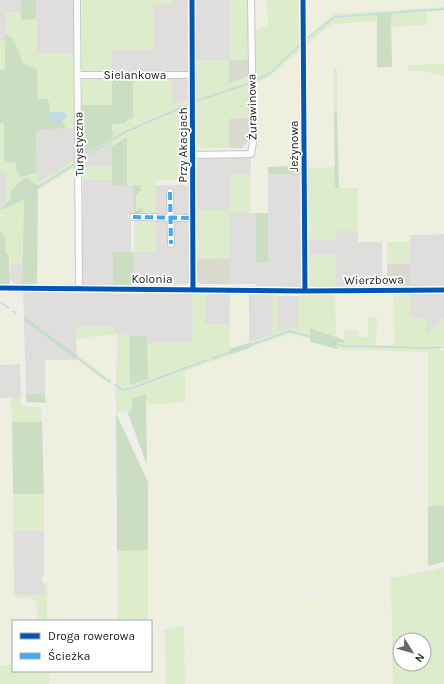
<svg xmlns="http://www.w3.org/2000/svg" width="444" height="684" viewBox="0 0 444 684" font-family="Karla,sans-serif">
  <style>
    .residential { fill: #dfdedc }
    .construction { fill: #d9d9cd }
    .farmland { fill: #efefdf }
    .grass { fill: #ddeccb; fill-rule: evenodd }
    .forest { fill: #cbdec1 }
    .water { fill: #bfdbe3 }
    .lines { fill: none; stroke-linecap: round; stroke-linejoin: round }
    .stream { stroke: #bfdbe3; stroke-width: 1.5 }
    .minor-casing { stroke: #c9c8c7; stroke-width: 8 }
    .minor { stroke: #fdfcfc; stroke-width: 6 }
    .quiet { stroke: #3fa9f5; stroke-width: 4; stroke-dasharray: 8 4; stroke-linecap: butt }
    .cycleway-casing { stroke: #fff; stroke-width: 8 }
    .cycleway { stroke: #0057b8; stroke-width: 5 }
    .labels { text-anchor: middle; stroke-width: 3.5; stroke-linejoin: round; paint-order: stroke }
    .street-label { font-size: 12px; fill: #222; stroke: #fff }
  </style>
  <rect width="100%" height="100%" fill="#f0eeeb"/>
  <path class="residential" d="M0 0H21V12H6L5 41H0Z
    M36 0H75V53L37 54Z
    M171 0H188V69L186 72H112V49L133 50 154 5H171Z
    M196 0H229V60H196Z
    M171 79H185L189 82V100L178 104H172Z
    M74 127V133L76 137V159L37 183 36 130Z
    M113 141 112 167H83V159Z
    M200 155H248L251 158V174L230 175V210H197V158Z
    M6 171V203L0 206V172Z
    M268 174H302L303 287 256 286V284H230V212L256 213V262H268Z
    M83 180H113V185H133L134 214H127V217L131 222V252H113V286L81 285V218H83Z
    M155 185H189L190 212 187 215H155Z
    M187 220 190 223V281L187 284 132 286 134 252H156L155 221Z
    M335 231H358L359 242H382V283L379 286 336 287V255H309V240L335 239Z
    M444 234V287L410 286V235Z
    M11 264H22V284L16 285 10 279Z
    M23 291H112V294H147V291L192 292 193 343H147V336H129L115 334V327H76L77 355 24 316Z
    M206 292H230V324H205Z
    M444 292V318L427 335 411 318V293Z
    M272 294 273 334 249 343V295Z
    M278 296H298V329L288 328 278 332Z
    M24 321 77 360H46L45 394H26Z
    M20 364 21 398H0V365Z
    M13 531H44V576L42 578V582L44 584V594H14Z"/>
  <path class="construction" d="M249 59V76L229 84V60Z
    M229 118H250L249 140 242 148H229Z
    M230 258V284H201L197 281V259Z
    M410 263V286H389L387 284V264Z"/>
  <path class="farmland" d="M255 0H267L268 25 255 30Z
    M307 0H426V8L334 14 306 38Z
    M428 0H444V7L428 8Z
    M444 10V64L408 65V71H422L444 76V234L410 235V242H358V189L339 188 337 68H334L335 167 308 168 306 45 333 22 334 24 378 21 377 67H392L391 27 427 25V12Z
    M303 47 302 170 284 166 268 167V213H256L255 82 268 78Z
    M77 166 78 283 75 285 37 284 38 190Z
    M0 290 18 291V312L0 299Z
    M230 292 248 293 249 343 229 349Z
    M336 294H393L394 345H376L377 318 369 337H358V330H344V340L336 337Z
    M0 304 20 318V364L0 365Z
    M290 334 310 339V342L337 349 428 352V566L210 617 151 629V621H148L147 405 185 402V371Z
    M102 335H110L111 337V380L77 355 76 339 87 338Z
    M45 360H77L111 385 112 621H47Z
    M0 398H11L14 597H28L33 599 35 601 38 609 39 621H13V660L0 663Z
    M391 578 393 684H185L184 626Z
    M165 630 166 684H49V671H151V634Z"/>
  <path class="grass" d="M82 0H171L172 5H154V49H112V72L82 73Z
    M229 0H249V59L229 60V83L249 76 250 118 229 119V148H200L197 145 196 60H229Z
    M267 0H302L303 47 268 78 255 82V30L268 25Z
    M444 7V10L427 12V25L391 27V14L378 15V21L333 24V23L306 45V38L334 14Z
    M6 12H21V20L36 19 37 53H75L76 127 65 128V125L50 117 49 102 38 99 37 69 24 64C18 53 18 39 5 34Z
    M0 41H5V70H0Z
    M444 64V76L422 71H408V65Z
    M334 68H337V111H334Z
    M82 78 112 80V105H82Z
    M133 79H171L172 104H178L191 100 190 179 156 181 155 215H144L142 208 140 207 137 211 136 210V195L139 193 141 185H127V137L112 146V142L82 160 81 157 112 138V124H124L128 120 133 119Z
    M4 122V159L7 162 17 163V172L20 177 37 173V183L76 159 77 166 38 190 36 183 11 198 6 203 24 198 22 264H11L9 255 6 253C6 245 6 236 0 230V206L6 202V172H0V123Z
    M83 167H112L113 180H83Z
    M335 167V188H358V231H336V239L309 240 308 168Z
    M230 174H251V213H230V258L197 259V210H230Z
    M134 220 155 221 156 252H134Z
    M387 242H410V263L387 264Z
    M309 255H336V287H309Z
    M192 292H206L205 324H230V355L185 371V402L147 405 146 395 128 414 127 411 116 413 115 381 116 382 117 334 129 336 130 385 148 379 147 343H193Z
    M298 292H335L336 337 310 328V339L290 334 249 348V343L272 334V294H278V332L288 328 298 329Z
    M393 293H411V318H427V334L444 318V345H439V350H444V506L440 505 428 507V352L337 349 338 342 345 344 344 330H358V337H368V318L377 317 376 345H394Z
    M76 327H115V337L110 335H102L87 338 76 339Z
    M77 355 111 380V385L77 360Z
    M11 398H21L22 406 41 407 42 409V422H12Z
    M13 494H44V531H13Z
    M148 550V621H117V551Z
    M444 567V684H393L391 578ZM400 640H424V664H400Z
    M47 582V621H39L35 601 28 597 14 598V594H44V583Z
    M184 626 185 684H166L165 630Z
    M13 663V671H49V684H0V666Z"/>
  <path class="forest" d="M21 0H36V19L21 20Z
    M391 14 392 67H377V15Z
    M5 34C18 39 18 53 24 64L37 69 38 99H46L49 102 50 117 63 122 65 125V128L36 130 37 173 20 177 17 172 16 163 7 162 4 159V123H0V70H5Z
    M133 79V119L128 120 124 124H112L113 138 81 157 82 105H112V80Z
    M334 111H337L339 188H335Z
    M127 137V185H112V146Z
    M284 166 302 170V174H268V167Z
    M27 178 32 181 35 184 37 183 38 190 37 284H22L24 199 5 209 6 203 11 198V191L20 182Z
    M133 185H141V190L136 195V210L137 211 140 207 142 208 144 215 128 214 134 213Z
    M256 213H268V262L256 263Z
    M0 230C6 236 6 245 6 253L9 255 10 285 0 284Z
    M113 252H134L132 286H113Z
    M24 316 77 355V360L24 321Z
    M310 328 344 340 345 344 338 342 337 349 310 342Z
    M129 336H147L148 379 130 385Z
    M249 343V348L230 355 229 349Z
    M26 394H45L46 403 27 402 26 400Z
    M146 394 147 465 128 414 132 409V399Z
    M116 413 148 482V550L117 551Z
    M12 422H42L44 494H13Z
    M440 505 444 506V562L428 566V507Z"/>
  <path class="water" d="M50 112H65L67 116 61 123H51L49 113Z"/>
  <g class="lines">
    <path class="stream" d="M308 38 335 17 444 9
      M255 80 270 73 300 45
      M196 101 250 83
      M82 159 125 132 188 105
      M0 209 45 183 76 163
      M0 302 9 308
      M13 311 16 313
      M26 320 110 382
      M213 358 290 331 344 346 426 348 444 347
      M115 385 123 390 132 388 207 360"/>
    <defs>
      <path id="minor" d="M77 0 79 288
        M192 0 193 289
        M303 0 305 291
        M78 75H193
        M192 155 251 154 253 142 251 0
        M170 192 171 244
        M133 217 192 218
        M0 288 305 291 444 290"/>
    </defs>
    <use href="#minor" class="minor-casing"/>
    <use href="#minor" class="minor"/>
    <path class="quiet" d="M170 192 171 244
      M133 217 192 218"/>
    <defs>
      <path id="cycleway" d="M192 0 193 289
        M303 0 305 291
        M0 288 305 291 444 290"/>
    </defs>
    <use href="#cycleway" class="cycleway-casing"/>
    <use href="#cycleway" class="cycleway"/>
  </g>
  <g class="labels">
    <g class="street-label">
      <text x="135" y="79">Sielankowa</text>
      <text transform="translate(252 107) rotate(-91)" y="4">Żurawinowa</text>
      <text transform="translate(79 144) rotate(-91)" y="4">Turystyczna</text>
      <text transform="translate(183 145) rotate(-90)" y="4">Przy Akacjach</text>
      <text transform="translate(294 146) rotate(-90)" y="4">Jeżynowa</text>
      <text x="152" y="283">Kolonia</text>
      <text transform="translate(374 280) rotate(-1)" y="4">Wierzbowa</text>
    </g>
  </g>
  <rect x="12" y="620" width="140" height="52" fill="#ffffff" stroke="#a7a7a7"/>
  <rect x="20" y="633" width="20" height="6" fill="#0057b8" stroke="#a7a7a7"/>
  <text x="48" y="640" font-size="12" fill="#222222">Droga rowerowa</text>
  <rect x="20" y="653" width="20" height="6" fill="#3fa9f5" stroke="#a7a7a7"/>
  <text x="48" y="660" font-size="12" fill="#222222">Ścieżka</text>
  <g transform="translate(412 652) rotate(127)"><circle r="19" fill="#ffffff" stroke="#a7a7a7"/>
  <path d="M0-3L7 15L0 10L-7 15Z" fill="#6a6968"/>
  <text y="-6" font-size="11" font-weight="bold" text-anchor="middle" fill="#222222">N</text>
  </g>
</svg>
